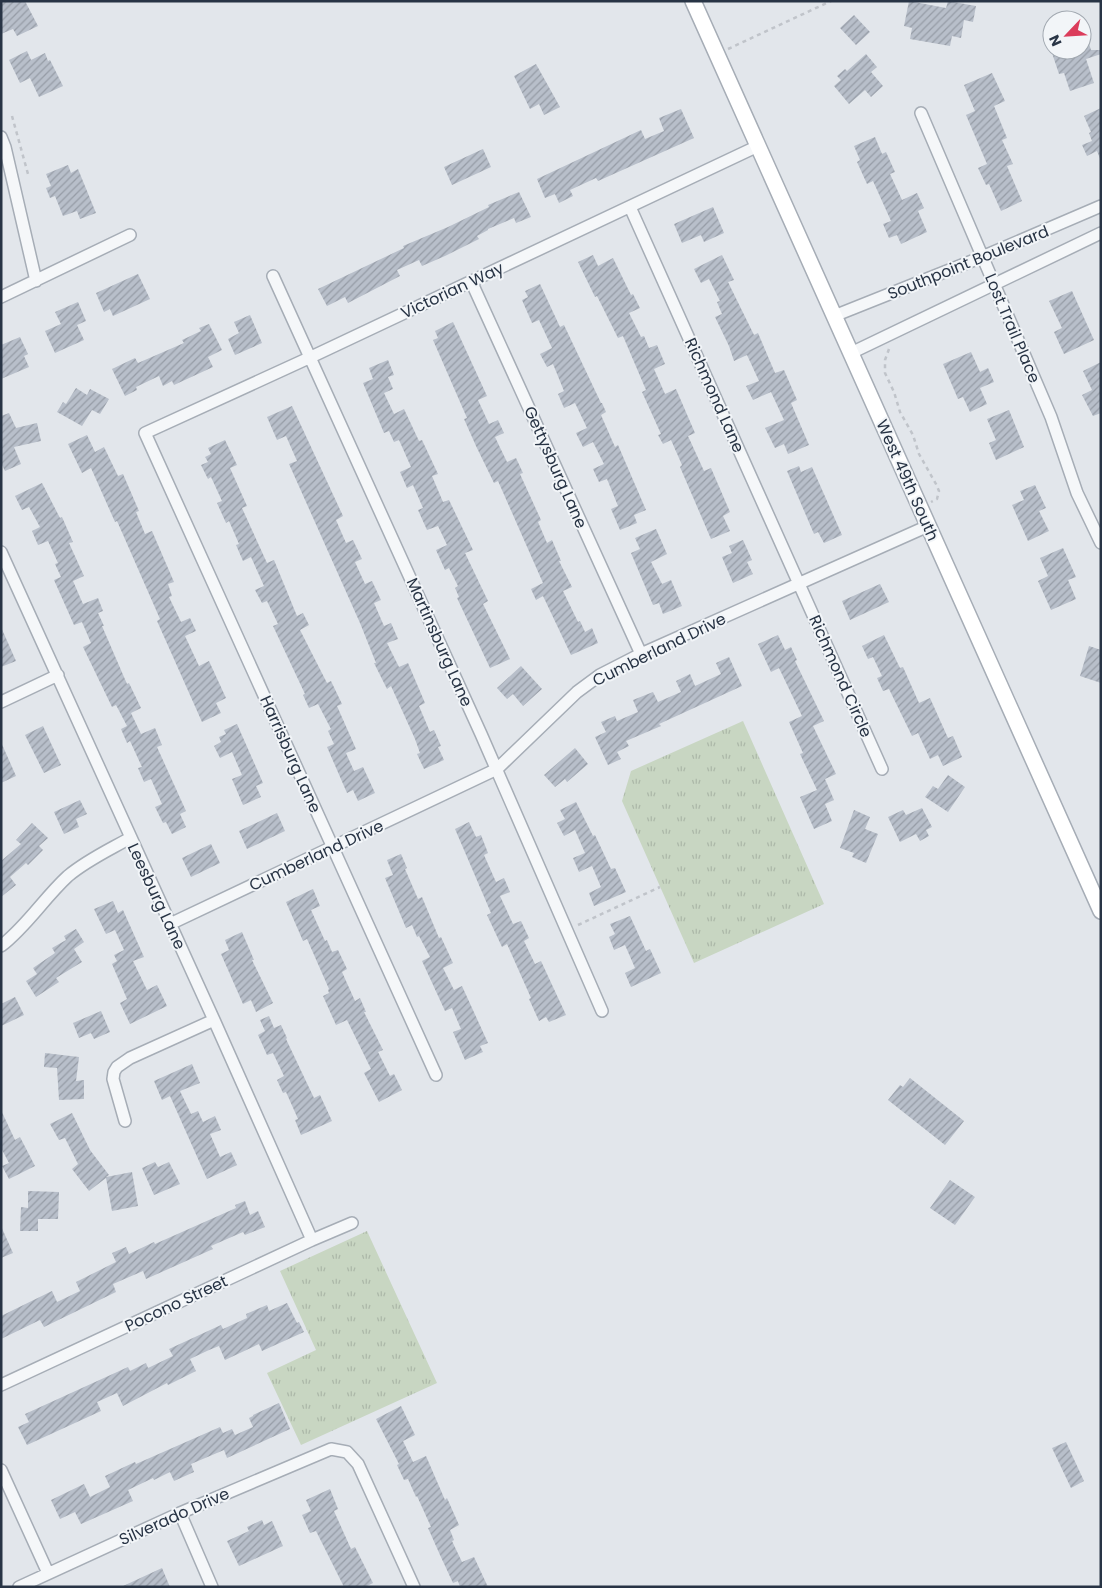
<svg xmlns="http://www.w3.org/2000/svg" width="1102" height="1588" viewBox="0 0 1102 1588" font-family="Poppins,sans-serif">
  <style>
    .grass { fill: url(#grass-tufts) }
    .building { fill: url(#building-hatch) }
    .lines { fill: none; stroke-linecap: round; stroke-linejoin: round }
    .street-casing { stroke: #a6adb6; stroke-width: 14 }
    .secondary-casing { stroke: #a6adb6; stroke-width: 18 }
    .path { stroke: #c0c4ca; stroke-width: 2.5; stroke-dasharray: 4 4; stroke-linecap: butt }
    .street { stroke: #f5f7f9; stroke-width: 11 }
    .secondary { stroke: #fff; stroke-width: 15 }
    .labels { text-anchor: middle; stroke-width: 4; stroke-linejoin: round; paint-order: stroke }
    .street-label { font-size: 16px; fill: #283445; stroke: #f2f5f8 }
  </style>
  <defs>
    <pattern id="grass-tufts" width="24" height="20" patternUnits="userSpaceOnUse" patternTransform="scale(1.25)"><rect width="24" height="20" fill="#c8d6c2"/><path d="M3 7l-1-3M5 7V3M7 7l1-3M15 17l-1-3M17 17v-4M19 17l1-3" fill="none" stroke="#acb8a8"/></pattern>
    <pattern id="building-hatch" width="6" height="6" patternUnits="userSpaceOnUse" patternTransform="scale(1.25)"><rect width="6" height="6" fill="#b8bfca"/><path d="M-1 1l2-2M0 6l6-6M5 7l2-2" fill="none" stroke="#969ca6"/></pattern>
  </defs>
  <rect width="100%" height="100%" fill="#e2e6eb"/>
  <path class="grass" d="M743 721 824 904 694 963 622 801 631 771Z
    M367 1231 437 1383 301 1445 267 1373 316 1350 280 1271Z"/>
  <path class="building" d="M1 1H25L38 26 17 36 13 29 1 34Z
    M909 1 946 8 948 1 976 6 973 22 964 20 961 38 952 36 950 46 910 39 912 28 904 26Z
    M854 15 870 32 856 45 840 28Z
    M1082 28H1084L1091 50H1101V54L1086 59 1094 83 1070 91 1064 73 1059 74 1051 50H1082Z
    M27 51 31 60 45 53 48 61 50 60 63 86 39 97 30 78 20 83 9 60Z
    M866 54 877 67 871 72 883 86 871 97 865 90 849 104 834 86 841 80 837 76 845 69 847 71Z
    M536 64 560 107 544 115 539 104 530 109 514 76Z
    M992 73 1005 101 994 106 1007 138 1002 140 1013 164 1007 166 1022 201 1001 211 989 184 986 185 978 168 987 164 966 115 975 111 964 85Z
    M1101 108V161L1097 151 1087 156 1082 145 1092 141 1089 133 1091 132 1084 116Z
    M681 109 694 138 598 181 596 178 570 190 573 196 559 203 555 194 545 198 537 179 641 130 645 139 664 131 659 118Z
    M875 137 882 154 886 152 895 172 890 174 902 200 917 193 924 208 918 211 927 232 901 244 897 235 889 238 883 224 891 221 873 181 867 184 857 162 860 160 854 146Z
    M483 149 491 167 452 185 444 167Z
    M68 165 71 173 78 169 96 213 80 219 77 211 63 216 55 196 50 198 46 188 51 186 46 174Z
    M519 192 531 217 516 223 514 218 488 229V230L477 236 479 239 445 256 422 266 419 260 397 270 400 276 348 303 345 297 327 306 318 289 404 248 403 246 448 227 489 207 488 205Z
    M713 207 724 233 704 242 701 235 682 243 674 224Z
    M593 255 598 266 613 258 631 295 633 294 640 308 629 313 641 337 644 336 649 348 657 345 665 364 654 369 665 394 676 389 695 433 688 436 704 471 711 468 730 512 723 516 730 531 711 539 680 467 682 465 671 440 663 444 658 435 661 434 642 392 646 390 623 336 618 338 597 296 595 297 578 262Z
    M722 255 734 280 728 282 754 335 758 333 775 373 784 370 797 400 791 403 809 445 788 454 784 444 775 448 765 428 784 420 771 392 753 400 746 386 759 381 747 355 734 361 729 346 715 317 722 314 717 302 720 301 709 279 701 283 694 269Z
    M138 274 150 299 113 316 110 309 104 312 96 293Z
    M540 284 560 327 564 325 601 403H602L606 412 601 415 615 447 618 445 646 510 634 515 637 523 620 530 611 509 618 506 607 479 599 482 593 469 604 464 593 442 583 447 576 433 587 428 575 403 564 408 558 394 564 391 553 364 547 367 540 354 552 348 539 320 532 323 522 300 528 297 525 291Z
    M1072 291 1094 340 1064 354 1054 332 1062 328 1049 301Z
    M78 302 86 321 77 325 84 340 55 353 45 331 61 324 55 312Z
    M250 315 262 343 235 355 228 339 239 333 234 322Z
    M453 322 487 396 478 400 489 424 498 420 504 433 495 437 507 462 516 458 523 473 520 474 541 520 538 522 547 543 552 540 561 561H559L572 587 563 591 578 622 580 621 585 632 592 628 598 643 571 655 543 596 536 600 531 589 543 583 498 481 494 483 476 446 464 419 467 418 433 340 438 338 435 331Z
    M209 324 222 350 208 357 213 367 174 385 172 381 163 386 159 376 136 387 137 390 125 396 112 369 135 358 138 363 184 343 182 340 201 331 199 328Z
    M20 337 28 354 24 356 29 367 1 379V345Z
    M971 352 980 372 988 368 994 382 980 388 987 404 970 412 963 397 958 399 943 364Z
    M388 360 394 375 388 377 393 389 384 393 394 414 404 409 419 441 422 440 438 474 432 476 443 502 449 500 473 550 465 553 488 601 483 604 510 659 490 668 457 598 459 597 455 588 458 586 449 568 445 570 436 550 447 545 438 526 427 530 418 510 423 508 413 485 407 488 400 472 411 467 399 440 394 442 389 431 384 433 363 383 373 379 369 368Z
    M1101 362V413L1093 416 1082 395 1092 390 1083 371Z
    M76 388 87 395 90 389 109 399 100 414 92 410 82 426 57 412 63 402 66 404Z
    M292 406 343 516 336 520 346 543 353 540 362 559 355 562 365 584 372 581 381 600 374 603 384 626 391 623 398 639 387 643 399 667 408 663 425 703 419 706 430 732 434 730 441 746 438 747 444 760 424 769 417 754 420 753 415 739 391 686 387 689 374 663H376L360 623 289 464 297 461 286 436 277 440 267 417Z
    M1009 410 1024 447 996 460 989 443 996 440 987 419Z
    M9 413 16 428 37 423 41 441 14 447 21 464 5 471 1 463V416Z
    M87 435 95 452 104 447 118 476 123 474 139 511 136 512 145 534 152 531 174 582 168 584 172 596 169 597 181 622 190 618 196 631 185 636 199 666 209 661 226 698 216 703 221 713 202 722 157 621 160 619 117 521 115 522 91 468 82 473 68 444Z
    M225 440 237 465 230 468 247 506 242 508 267 563 274 560 297 616 303 613 309 625 300 630 327 683 331 681 342 704 337 706 356 749 346 753 354 771 363 767 375 793 358 801 353 790 347 793 327 747 334 744 328 731 331 729 318 704 309 708 303 695 305 694 273 626 278 624 267 601 262 603 255 590 264 586 251 557 243 561 236 545 239 544 229 521 226 523 217 503 222 501 211 477 208 479 201 465 208 462 205 457 211 454 208 448Z
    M799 466 801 472 812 467 842 535 824 543 818 532 814 534 787 471Z
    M42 483 60 518 62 517 73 542 69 543 84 576 73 581 83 604 98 598 103 611 98 613 104 626H102L127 684 129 683 141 708 131 713 141 734 155 728 162 745 157 747 186 811 180 814 186 827 172 834 166 822 163 823 155 807 162 804 151 779 144 782 138 768 142 767 130 741 127 743 121 729 127 726 116 705 112 707 83 647 91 643 82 622 74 625 54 580 61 577 55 564 58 563 48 541 38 545 32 531 40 527 29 507 22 510 15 496Z
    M1035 485 1046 508 1039 511 1049 531 1028 541 1012 505 1024 500 1020 491Z
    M656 529 667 554 651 562 662 584 671 580 682 606 663 614 659 603 653 605 631 553 640 549 635 538Z
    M743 540 752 560 747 562 753 574 733 583 722 557 732 553 729 546Z
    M1063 548 1076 577 1068 580 1076 599 1051 610 1038 581 1048 576 1040 558Z
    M880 584 889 602 850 620 842 601Z
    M1 627 16 661 1 667Z
    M778 635 785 650 791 647 797 660 795 661 824 721 813 726 836 774 825 779 834 800 825 804 832 821 814 829 800 797 817 790 800 754 803 753 789 722 802 716 779 668 771 672 758 644Z
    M884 635 900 668 903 667 919 703 930 698 948 738 953 736 962 757 943 766 938 755 930 759 918 733 912 736 889 689 883 691 877 678 882 676 873 657 868 659 862 646Z
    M1089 646 1101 650V683L1080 676Z
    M729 657 742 686 659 724 661 726 626 741 629 746 617 752 621 759 608 765 595 737 606 732 601 722 615 716 617 721 638 712 633 700 653 692 658 702 681 692 676 681 690 674 695 686 721 674 716 663Z
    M521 666 542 689 523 706 513 694 507 699 497 688Z
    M237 724 263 783 256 786 261 797 243 805 232 779 242 775 232 752 220 758 214 746 221 742 219 737 226 734 224 730Z
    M43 726 61 765 44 773 25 735Z
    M1 742 16 776 1 783Z
    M575 748 588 764 567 782 565 779 555 787 544 775Z
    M948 775 965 787 948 812 925 797 933 786 938 789Z
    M80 800 87 814 76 819 79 827 64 834 54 812Z
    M576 802 593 836 595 835 611 869 615 868 626 892 594 906 589 893 601 887 592 866 579 872 573 858 585 853 575 830 564 836 557 823 565 819 560 810Z
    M922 808 932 827 926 830 929 836 920 841 916 834 900 842 888 817 903 810 906 815Z
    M854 810 870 817 865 829 878 834 866 863 852 857 854 853 840 848Z
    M277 813 285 831 247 849 239 831Z
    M469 822 476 837 481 835 488 853 484 855 496 882 504 878 510 892 500 896 513 924 521 921 529 938 524 941 535 964 541 961 566 1015 549 1022 546 1017 539 1021 529 999 531 998 507 944 502 947 487 915 491 913 455 829Z
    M32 823 48 838 39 846 43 850 28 865 26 863 10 877 16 885 1 897V861L21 844 16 840Z
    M211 844 220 863 191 877 182 858Z
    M401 854 407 868 405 869 418 899 422 897 439 938 441 937 453 963 443 968 454 990 462 986 488 1043 480 1046 483 1052 465 1060 453 1032 461 1029 452 1008 445 1011 422 961 430 957 419 936 417 937 412 925 406 928 385 878 393 875 387 860Z
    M313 889 320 906 311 910 325 941 327 940 332 952 338 950 347 969 342 972 355 1001 360 998 366 1012H364L383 1050 378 1052 390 1076 394 1074 402 1090 379 1102 364 1073 371 1069 347 1020 336 1025 323 996 329 993 328 990 329 989 307 939 303 941 286 902Z
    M113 901 118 913 123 910 144 957 133 961 147 990 157 985 167 1006 130 1024 120 1003 127 999 112 964 117 961 114 955 124 950 115 930 106 934 94 909Z
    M630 916 646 951 650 949 661 973 631 987 625 973 635 968 625 945 614 950 609 937 615 934 610 924Z
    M76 929 84 942 74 949 82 962 56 978 59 982 36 997 26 981 37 974 33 968 55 953 52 948 66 940 64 936Z
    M242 932 254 960H252L273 1003 256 1012 251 1000 243 1004 221 954 229 950 225 940Z
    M15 997 24 1015 1 1026V1004Z
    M101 1011 110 1032 94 1039 91 1033 79 1038 73 1023Z
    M269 1016 274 1028 281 1025 287 1038 286 1039 314 1098 320 1095 332 1121 301 1135 295 1120 298 1119 286 1092 283 1093 277 1080 284 1076 273 1053 267 1055 258 1035 265 1031 260 1020Z
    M45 1053 79 1057 76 1081 84 1080V1099L59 1100 57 1068 44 1067Z
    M192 1064 200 1083 180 1091 191 1114 198 1111 203 1122 215 1116 221 1130 210 1134 220 1157 231 1152 237 1165 207 1179 170 1096 162 1100 154 1081Z
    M910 1078 964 1121 945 1145 888 1100 900 1085 903 1087Z
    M1 1110 15 1140 20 1137 35 1166 9 1179 2 1166 9 1163 1 1148Z
    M72 1113 90 1150 109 1175 106 1177 132 1172 138 1206 112 1211 106 1178 89 1191 72 1169 78 1164 65 1138 59 1140 50 1124Z
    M155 1162 158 1167 169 1162 180 1184 154 1195 142 1168Z
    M950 1180 975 1197 955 1225 930 1208Z
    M28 1191 59 1192 58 1219H38V1231H20L21 1207 28 1208Z
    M245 1201 250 1215 258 1211 265 1227 245 1235 243 1232 211 1246 213 1249 146 1279 143 1271 113 1284 116 1292 44 1327 40 1320 1 1339V1316L52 1291 57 1302 80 1291 76 1282 116 1262 112 1253 126 1247 129 1254 154 1242 155 1244 236 1208 235 1205Z
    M1 1226 13 1253 1 1258Z
    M287 1303 297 1323 299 1322 304 1332 262 1351 259 1344 225 1360 219 1346 209 1350 190 1359 196 1371 168 1385 167 1383 123 1406 117 1393 97 1402 101 1411 27 1445 18 1427 29 1422 25 1414 128 1367 130 1371 146 1363 148 1368 173 1356 169 1349 221 1325 223 1329 247 1318 246 1314 267 1305 269 1311Z
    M279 1403 290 1429 227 1458 224 1450 191 1464 194 1472 174 1481 170 1472 154 1480 153 1478 128 1490 133 1501 81 1524 75 1512 60 1519 51 1500 84 1484 90 1497 110 1487 105 1476 135 1462 136 1464 220 1427 223 1433 232 1429 235 1435 253 1427 249 1418 253 1416V1415Z
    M401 1406 415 1435 403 1441 413 1462 426 1456 445 1500 447 1498 459 1525 450 1530 454 1540 452 1541 462 1562 474 1557 488 1587H460L458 1581 453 1583 440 1555 428 1528 431 1527 417 1496 416 1497 408 1479 404 1480 397 1465 399 1464 376 1419Z
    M1066 1442 1084 1481 1071 1488 1052 1448Z
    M330 1489 338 1509 334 1511 351 1549 355 1547 373 1583 365 1587H344L316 1531 310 1533 302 1515 311 1511 306 1500Z
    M262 1520 264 1525 272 1521 283 1546 239 1566 227 1541 249 1531 247 1527Z
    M162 1568 170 1587H121Z"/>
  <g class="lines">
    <defs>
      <path id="street" d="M921 113 1051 417 1077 493 1101 543
        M1 137 5 147 36 281
        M630 207 882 769
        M273 276 481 734 602 1011
        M471 281 641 654
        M1 297 130 235
        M834 316 982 257 1101 206
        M851 353 1101 233
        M1 552 214 1020 312 1240
        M1 702 58 675
        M170 924 497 769 577 692 600 675 641 654 928 526
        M1 946C27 926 44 898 68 876 87 860 109 850 130 838
        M436 1075 145 433 311 357 758 146
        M125 1121 113 1079 114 1072 117 1067 130 1058 214 1020
        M1 1385 312 1240 352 1223
        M1 1470 48 1573
        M180 1513 212 1587
        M19 1587 180 1513 331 1449 347 1452 358 1464 414 1587"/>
      <path id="secondary" d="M693 1 1101 911"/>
    </defs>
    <use href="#street" class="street-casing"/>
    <use href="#secondary" class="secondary-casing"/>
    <path class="path" d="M728 49 831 1
      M12 116 28 174
      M889 349 885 360V373L894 392 900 412 913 435 919 454 936 484 939 491 937 499 931 502
      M578 925 660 887"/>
    <use href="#street" class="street"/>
    <use href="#secondary" class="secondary"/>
  </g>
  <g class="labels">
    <g class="street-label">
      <text transform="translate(968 262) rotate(-22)" y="6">Southpoint Boulevard</text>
      <text transform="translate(452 290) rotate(-25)" y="6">Victorian Way</text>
      <text transform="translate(1013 328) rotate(67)" y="6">Lost Trail Place</text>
      <text transform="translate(715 395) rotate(66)" y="6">Richmond Lane</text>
      <text transform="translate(556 467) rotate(66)" y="6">Gettysburg Lane</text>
      <text transform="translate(908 480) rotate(66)" y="6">West 49th South</text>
      <text transform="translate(440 642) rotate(66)" y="6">Martinsburg Lane</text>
      <text transform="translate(659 649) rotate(-26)" y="6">Cumberland Drive</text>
      <text transform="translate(841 676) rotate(66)" y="6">Richmond Circle</text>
      <text transform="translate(291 754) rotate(66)" y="6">Harrisburg Lane</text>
      <text transform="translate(316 855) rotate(-25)" y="6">Cumberland Drive</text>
      <text transform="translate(157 896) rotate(65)" y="6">Leesburg Lane</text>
      <text transform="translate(176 1303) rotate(-25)" y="6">Pocono Street</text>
      <text transform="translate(174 1516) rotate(-24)" y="6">Silverado Drive</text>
    </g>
  </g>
  <rect width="1102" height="1588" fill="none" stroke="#283445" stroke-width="5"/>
  <g transform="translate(1067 35) rotate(245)"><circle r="24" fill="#f2f5f8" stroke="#a1a8b0"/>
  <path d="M0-4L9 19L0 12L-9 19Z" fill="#db3c5b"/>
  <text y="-8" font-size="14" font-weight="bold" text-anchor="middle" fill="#283445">N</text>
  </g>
</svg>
